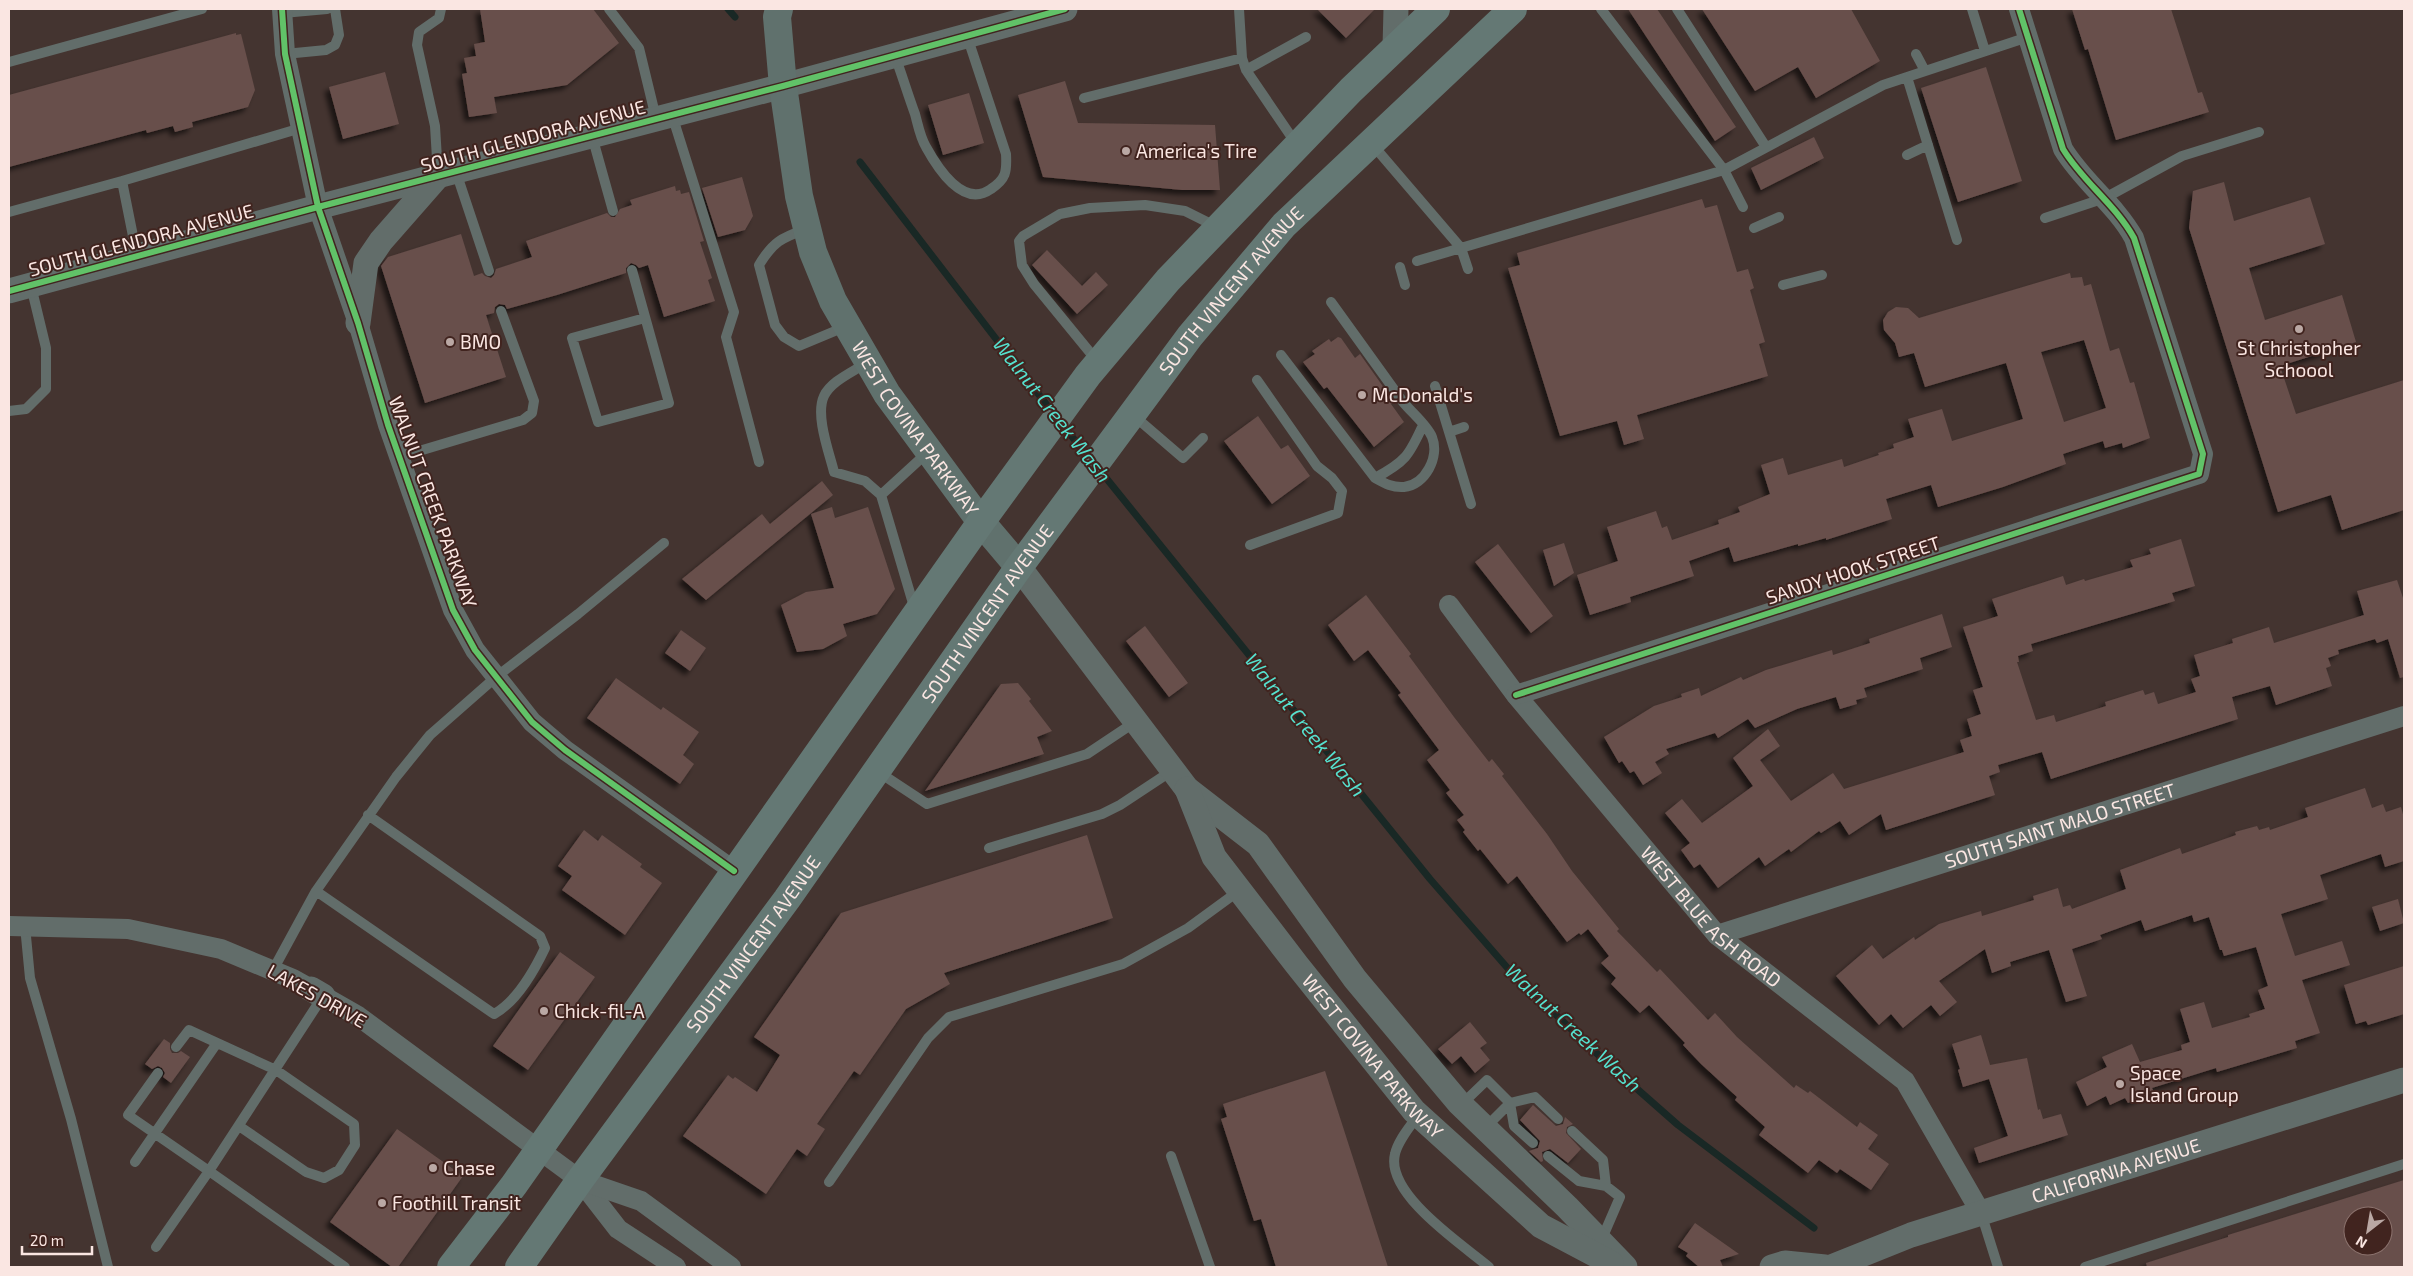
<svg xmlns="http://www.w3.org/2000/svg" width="2413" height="1276" viewBox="0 0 2413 1276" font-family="'Exo 2',sans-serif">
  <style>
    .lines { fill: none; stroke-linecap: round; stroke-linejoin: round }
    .stream { stroke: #192825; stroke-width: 7 }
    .building { fill: #684f4b; fill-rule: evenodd; filter: url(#shadow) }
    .service { stroke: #626d6a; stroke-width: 10 }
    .minor { stroke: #626d6a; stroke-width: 20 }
    .tertiary { stroke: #626d6a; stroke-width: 25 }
    .secondary { stroke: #60716d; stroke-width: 28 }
    .primary { stroke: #647874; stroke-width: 28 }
    .cycleway-casing { stroke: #41241f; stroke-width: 9 }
    .cycleway { stroke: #61c268; stroke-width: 6 }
    .poi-dot { fill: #baa8a4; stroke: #41241f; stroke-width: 2 }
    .labels { text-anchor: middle; stroke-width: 4; stroke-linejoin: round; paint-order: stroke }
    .street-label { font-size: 19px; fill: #fae6e2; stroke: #41241f }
    .poi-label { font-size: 19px; fill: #fae6e2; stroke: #41241f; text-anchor: start }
    .water-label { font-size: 20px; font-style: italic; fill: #55e0ce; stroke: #41241f }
  </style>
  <defs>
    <filter id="shadow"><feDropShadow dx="-4.5" dy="4.5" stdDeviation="2.5" flood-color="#0009"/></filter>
  </defs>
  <rect width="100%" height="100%" fill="#443430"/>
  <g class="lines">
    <path class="stream" d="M728 9 735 17
      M860 162 1053 413
      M1060 422 1091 460
      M1098 468 1430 879 1511 972 1594 1051 1678 1125 1814 1228"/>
  </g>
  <path class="building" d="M480 9H593L619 43 567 85 494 97 497 113 469 117 462 74 467 73 464 58 476 56 474 44 485 42Z
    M1317 9H1375L1346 38Z
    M1628 9H1657L1736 127 1715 141Z
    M1702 9H1851L1880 61 1816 98 1798 67 1755 91Z
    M2072 9H2171L2198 93 2202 92 2209 112 2116 140 2088 49 2085 50Z
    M236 33V35L241 34 255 90 248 107 192 122 193 127 175 132 173 126 147 133 146 130 9 167V95Z
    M1986 67 2022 181 1958 202 1921 88Z
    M385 72 399 124 343 139 329 87Z
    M1065 81 1078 123 1215 125 1220 190H1182L1043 177 1018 95Z
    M969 93 984 143 943 155 928 105Z
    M1814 137 1824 158 1761 190 1751 168Z
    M742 177 753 216 745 230 718 237 702 188Z
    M2224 182 2234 221 2310 197 2325 244 2249 268 2265 320 2342 295 2356 342 2280 366 2296 414 2404 380V510L2342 530 2331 495 2278 512 2189 228 2193 191Z
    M675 186 676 191 680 190 681 194 689 192 704 241 700 242 712 278 708 280 715 301 664 317 648 265 639 268 636 265 631 263 626 268V273L557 295 507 309 505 305 499 304 495 307 494 313 486 315 506 377 425 403 381 266 388 257 461 234 474 276 482 273 485 276 491 278 494 275 496 269 532 257 526 241 607 213 611 217H615L620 209 632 205 630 200Z
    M1702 199 1705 208 1717 205 1737 272 1748 269 1754 288 1750 290 1765 342 1759 344 1768 376 1637 415 1644 439 1624 445 1617 421 1560 436 1508 268 1520 265 1517 253Z
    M1047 250 1082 286 1096 272 1108 285 1077 314 1032 265Z
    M2070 273 2071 278 2082 277 2084 286 2091 284 2110 351 2119 348 2130 383 2134 382 2150 438 2123 448 2122 443 2105 448 2103 441 2063 454 2066 464 2003 487 1938 507 1931 485 1886 499 1892 519 1826 540V538L1798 546V544L1734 562 1729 547 1689 561 1694 576 1630 597 1631 602 1590 615 1577 575 1618 561 1607 527 1656 511 1662 528 1667 526 1672 540 1719 524 1718 520 1740 512 1738 507 1770 494 1761 465 1783 458 1788 475 1842 459 1844 467 1879 455 1878 453 1894 448 1893 444 1914 437 1908 419 1942 409 1952 441 2023 419 2006 363 1925 387 1914 353 1899 357 1895 343 1884 330 1883 320 1888 312 1896 307 1908 308 1919 318ZM2084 340 2106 408 2064 422 2041 352Z
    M1338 337 1341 338 1355 358 1360 354 1394 402 1391 404 1404 422 1374 447 1327 387 1324 389 1303 362 1315 354 1312 351 1329 339 1331 342Z
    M1258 416 1281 449 1288 445 1310 476 1272 504 1224 441Z
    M822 481 833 495 706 600 682 579 762 514 770 524Z
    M832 507 835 518 868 507 895 589 877 614 843 624 847 636 823 649 797 652 781 605 806 592 834 588 811 514Z
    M2181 539 2195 586 2172 593 2175 601 2031 644 2033 651 2018 656 2019 662H2017L2036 720 2054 715 2056 722 2106 706 2105 702 2143 690 2145 695 2154 692 2158 704 2196 692 2191 679 2200 676 2194 655 2233 643 2232 639 2269 627 2274 643 2364 615 2357 591 2397 580 2404 601V677L2400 678 2388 639 2377 643 2375 639 2338 650 2339 654 2328 658 2331 666 2326 668 2332 686 2276 705 2270 686 2232 697 2238 719 2051 779 2042 752 1998 765 2000 772 1989 776 1995 795 1886 830 1881 814 1849 835 1840 821 1821 833 1819 831 1791 852 1789 849 1765 866 1759 857 1718 888 1700 864 1694 868 1681 850 1690 843 1665 813 1682 799 1702 823 1753 786 1733 758 1768 729 1780 746 1760 760 1791 801 1833 773 1844 789 1964 752 1960 740 1972 736 1967 719 1981 714 1973 690 1983 687 1963 627 1998 616 1992 599 2063 576 2066 585 2084 579 2085 581 2133 567 2130 560 2151 554 2149 549Z
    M1564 543 1574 573 1554 586 1543 550Z
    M1498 544 1553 616 1531 633 1475 562Z
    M1366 595 1411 654 1409 656 1454 717 1489 762 1492 759 1504 774 1502 776 1547 834 1572 871 1619 929 1617 931 1657 972 1660 969 1708 1020 1715 1013 1737 1037 1794 1088 1796 1085 1808 1093 1810 1091 1857 1127 1860 1122 1878 1135 1868 1149 1889 1164 1871 1190 1840 1169 1837 1173 1819 1160 1808 1173 1759 1135 1765 1127 1735 1100 1737 1097 1701 1064 1683 1045 1685 1043 1649 1005 1640 1013 1611 984 1616 978 1601 963 1609 956 1588 929 1581 935 1579 933 1567 942 1517 876 1508 884 1480 849 1478 851 1463 832 1465 830 1457 820 1464 815 1446 793 1450 790 1427 760 1439 750 1398 695 1401 693 1368 650 1354 661 1328 625Z
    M1942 614 1952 647 1920 658 1923 669 1864 688 1867 697 1856 700 1857 704 1840 709 1836 697 1797 709 1755 728 1748 719 1718 738 1715 733 1666 749 1669 754 1655 762 1662 773 1643 785 1634 771 1630 773 1622 761 1619 763 1604 737 1654 706 1682 697 1681 694 1699 688 1701 696 1741 677 1743 680 1766 670 1832 650 1833 655 1870 643 1869 639Z
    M1145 626 1188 683 1169 697 1126 641Z
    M681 630 706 648 690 671 665 653Z
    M616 678 661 710 663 707 699 732 683 755 694 764 680 784 587 718Z
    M1018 683 1031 699 1029 701 1052 731 1037 737 1044 754 925 791 1001 684Z
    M2365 788 2372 808 2383 804 2386 812 2401 807 2404 818V861L2385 867 2381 854 2320 875 2328 899 2281 914 2295 956 2342 941 2350 965 2302 980 2320 1033 2295 1041 2297 1048 2217 1072 2216 1068 2152 1088 2154 1092 2128 1103 2125 1098 2110 1105 2106 1096 2087 1106 2076 1082 2107 1067 2102 1057 2132 1044 2140 1062 2182 1050 2181 1045 2190 1042 2180 1009 2204 1002 2212 1028 2250 1017 2249 1014 2265 1009 2258 990 2268 986 2256 947 2224 956 2222 950H2220L2209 917 2194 922 2192 915 2145 931 2141 920 2100 935 2102 939 2072 949 2087 996 2066 1002 2049 950 2010 962 2011 966 1992 973 1985 949 1939 981 1957 1002 1940 1016 1931 1005 1903 1028 1891 1014 1879 1025 1836 976 1872 945 1883 959 1914 937 1915 940 1939 924 1981 911 1982 916 2034 900 2033 896 2058 888 2063 907 2070 905 2072 909 2126 889 2120 870 2180 848 2182 854 2236 835 2235 832 2257 826 2259 830 2269 827 2270 830 2308 817 2305 808Z
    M584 830 598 841 602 835 642 864 640 867 662 883 625 935 562 890 572 876 558 866Z
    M1087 835 1113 918 944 973 950 984 906 1009 860 1075 854 1071 817 1124 825 1129 807 1156 797 1149 766 1194 683 1136 728 1075 733 1079 735 1077 757 1092 780 1055 754 1037 841 913Z
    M2398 899 2404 923 2380 931 2372 907Z
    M560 952 595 977 528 1070 493 1046Z
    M2404 966V1014L2368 1025 2366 1021 2356 1024 2344 985Z
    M1470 1022 1487 1043 1480 1048 1490 1060 1475 1073 1461 1056 1452 1064 1438 1049Z
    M1981 1035 1990 1065 2027 1058 2038 1110 2040 1109 2043 1119 2061 1114 2068 1135 1979 1163 1974 1148 2008 1136 1989 1079 1963 1087 1958 1070 1960 1069 1952 1044Z
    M164 1039 170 1043V1049L172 1053H178L181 1051 190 1057 171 1083 163 1077 165 1073 162 1068 158 1066 152 1069 145 1064Z
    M1325 1071 1388 1267H1276L1261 1219 1254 1221 1221 1119 1227 1117 1223 1104Z
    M1533 1105 1556 1126 1563 1124 1565 1117 1573 1124 1567 1127 1566 1133 1581 1149 1568 1163 1550 1149 1542 1152 1543 1161 1541 1162 1529 1151 1538 1148 1540 1141 1520 1120Z
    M397 1129 463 1176 398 1267H392L330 1222Z
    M2404 1180V1267H2147L2146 1263 2228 1237V1235ZM2353 1216H2383V1246H2353Z
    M1695 1223 1739 1254 1720 1260 1723 1267H1699L1686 1256 1688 1253 1678 1247Z"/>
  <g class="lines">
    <path class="service" d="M609 9 639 48 656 118
      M1239 9 1242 58 1246 70 1297 145
      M1601 9 1724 170 1743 207
      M1677 9 1766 147
      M1972 9 1985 51
      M283 13 327 9
      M285 54 326 50 335 45 339 35 335 9
      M1916 54 1925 71
      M895 56C902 75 908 95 915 114 918 125 920 137 926 147 937 167 963 209 991 189 1006 179 1007 172 1006 154L967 36
      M9 62 202 9
      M1246 70 1306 37
      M1907 77 1957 240
      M1084 98 1242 58
      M672 115 734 312 726 337 759 462
      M592 136 613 211
      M1372 144 1461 248 1468 269
      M1907 155 1928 145
      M456 172 489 271
      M438 175 435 126 417 45 419 32 439 18 441 9
      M122 181 301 128
      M9 212 122 181 137 256
      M2045 218 2105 198 2182 156 2259 132
      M1754 228 1779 217
      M806 229C781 238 773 242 759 265L775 325 784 337 799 346 847 326
      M1417 261 1724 170 1883 85 2028 37
      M1400 267 1405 285
      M632 270 669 403 598 422 572 338 645 318
      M1783 285 1822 275
      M1281 355 1375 478C1384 483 1392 488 1404 487 1425 485 1440 457 1432 437 1427 425 1412 413 1403 402 1379 369 1355 335 1331 302
      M1097 361 1034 284 1022 265 1019 241 1023 236 1060 214 1090 208 1145 205 1185 211 1217 227
      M866 363C853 372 831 381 824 396 815 415 829 452 834 472L865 481 881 495 915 610
      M1435 386 1471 504
      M9 411 26 409 46 389V348L31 286
      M1133 415 1183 458 1203 438
      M1449 432 1464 427
      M399 457 523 420 532 413 534 401 501 311
      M1375 478C1405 462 1409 456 1423 425
      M881 495 928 452
      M1250 545 1338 513 1342 491 1332 478 1317 466 1257 380
      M877 771 927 804 1087 754 1135 722
      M989 848 1102 814 1120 805 1173 770
      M316 891 494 1014C516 1002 534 971 545 948L540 936 368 815
      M25 926 30 978 71 1119 108 1267
      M273 970 316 891 396 777 430 735 496 677 578 614 664 543
      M323 996 209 1171 345 1267
      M176 1047 189 1030 276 1070 354 1124 355 1145 339 1170 324 1178 306 1172 239 1126
      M1461 1105 1487 1080 1510 1103 1514 1126 1533 1143
      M1418 1115C1410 1127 1398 1140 1395 1154 1385 1194 1463 1245 1489 1267
      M1485 1128 1510 1103 1535 1097 1558 1119
      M1572 1131 1603 1160 1606 1186
      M1171 1156 1210 1267
      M1548 1156 1579 1181 1606 1186 1620 1197 1601 1241
      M135 1162 217 1043
      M829 1182 928 1038 949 1017 1123 964 1188 928 1240 890
      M1981 1213 1998 1267
      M156 1247 209 1171 128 1115 158 1073
      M2085 1267 2404 1164"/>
    <g class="minor">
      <path d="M282 9 285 54 318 207 358 323 388 425 453 610 475 650 532 722 565 750 734 871"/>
      <path id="s1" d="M1449 605 1516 695 1717 935 1905 1081 1981 1213"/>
      <path d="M1516 695 2199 474 2203 454 2134 238C2115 204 2083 182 2063 149L2019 9"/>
      <path d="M9 926 128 929 221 949 293 979 311 989"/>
      <path id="s2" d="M1717 935 2404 716"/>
      <path d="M323 996 358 1016 580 1180 618 1229 676 1267"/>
      <path d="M580 1180 641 1201 731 1267"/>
    </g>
    <g class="tertiary">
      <path d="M1395 47 1396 9"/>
      <path d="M9 291 318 207 783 86 1065 9"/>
      <path d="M358 323 366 263 381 241 438 176"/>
      <path d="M1019 567 1187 789 1258 844 1355 979 1459 1103 1567 1207 1625 1267"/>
      <path id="s3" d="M1187 789 1214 857 1297 965 1414 1111 1541 1226 1611 1263"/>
      <path d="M311 989 323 996"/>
      <path d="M1772 1267 1785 1263 1825 1267"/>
      <path id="s4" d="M1831 1267 1911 1235 2404 1080"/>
    </g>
    <path class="secondary" id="s5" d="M779 9 777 17 783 86 799 196 813 252 833 301 887 394 981 522 1019 567"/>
    <g class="primary">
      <path d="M451 1267 514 1185 981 522 1088 375 1168 280 1351 90 1436 9"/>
      <path id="s6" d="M519 1267 580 1180 787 899 1019 567 1190 336 1284 225 1513 9"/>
    </g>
    <defs>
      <path id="cycleway" d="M282 9 285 54 318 207 358 323 388 425 453 610 475 650 532 722 565 750 734 871
        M9 291 318 207 783 86 1065 9
        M1516 695 2199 474 2203 454 2134 238C2115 204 2083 182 2063 149L2019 9"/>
    </defs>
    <use href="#cycleway" class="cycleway-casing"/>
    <use href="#cycleway" class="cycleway"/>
  </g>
  <g class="poi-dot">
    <circle cx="1126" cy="151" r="5"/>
    <circle cx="2299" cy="329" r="5"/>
    <circle cx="450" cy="342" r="5"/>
    <circle cx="1362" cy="395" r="5"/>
    <circle cx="544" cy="1011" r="5"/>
    <circle cx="2120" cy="1084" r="5"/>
    <circle cx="433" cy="1168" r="5"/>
    <circle cx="382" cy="1203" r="5"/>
  </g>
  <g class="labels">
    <g class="street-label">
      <text transform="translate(533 136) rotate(-15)" y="7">SOUTH GLENDORA AVENUE</text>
      <text transform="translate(141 240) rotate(-15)" y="7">SOUTH GLENDORA AVENUE</text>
      <text dy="7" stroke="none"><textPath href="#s6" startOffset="1209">SOUTH VINCENT AVENUE</textPath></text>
      <text dy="7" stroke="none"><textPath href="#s5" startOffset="451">WEST COVINA PARKWAY</textPath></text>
      <text transform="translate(433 502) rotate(70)" y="7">WALNUT CREEK PARKWAY</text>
      <text transform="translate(1853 570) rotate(-18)" y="7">SANDY HOOK STREET</text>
      <text dy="7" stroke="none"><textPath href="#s6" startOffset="804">SOUTH VINCENT AVENUE</textPath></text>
      <text dy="7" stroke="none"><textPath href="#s2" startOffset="360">SOUTH SAINT MALO STREET</textPath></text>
      <text dy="7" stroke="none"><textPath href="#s1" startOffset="408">WEST BLUE ASH ROAD</textPath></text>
      <text dy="7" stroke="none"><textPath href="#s6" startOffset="399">SOUTH VINCENT AVENUE</textPath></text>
      <text transform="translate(317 996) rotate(29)" y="7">LAKES DRIVE</text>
      <text dy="7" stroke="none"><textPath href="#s3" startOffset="328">WEST COVINA PARKWAY</textPath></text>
      <text dy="7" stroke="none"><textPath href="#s4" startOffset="301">CALIFORNIA AVENUE</textPath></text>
    </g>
    <g class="poi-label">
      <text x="1136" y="158">America's Tire</text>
      <text x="460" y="349">BMO</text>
      <text x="2299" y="355" text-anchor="middle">St Christopher<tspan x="2299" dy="22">Schoool</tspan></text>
      <text x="1372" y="402">McDonald's</text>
      <text x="554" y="1018">Chick-fil-A</text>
      <text x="2130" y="1080">Space<tspan x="2130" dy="22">Island Group</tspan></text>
      <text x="443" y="1175">Chase</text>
      <text x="392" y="1210">Foothill Transit</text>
    </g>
    <g class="water-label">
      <text transform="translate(1052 410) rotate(52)" y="7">Walnut Creek Wash</text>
      <text transform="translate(1305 725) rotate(51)" y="7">Walnut Creek Wash</text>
      <text transform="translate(1573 1028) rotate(43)" y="7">Walnut Creek Wash</text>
    </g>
  </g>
  <rect width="2413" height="1276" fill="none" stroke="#fae6e2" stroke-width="20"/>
  <g transform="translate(2368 1231) rotate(211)"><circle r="24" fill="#41241f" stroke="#8b726d"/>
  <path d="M0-4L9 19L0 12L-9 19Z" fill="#baa8a4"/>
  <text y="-8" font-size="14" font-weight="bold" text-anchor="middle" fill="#fae6e2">N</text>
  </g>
  <path d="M22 1246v8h70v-8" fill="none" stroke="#fae6e2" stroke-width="2.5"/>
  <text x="30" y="1246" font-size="15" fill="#fae6e2" stroke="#41241f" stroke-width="4" paint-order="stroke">20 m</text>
</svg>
